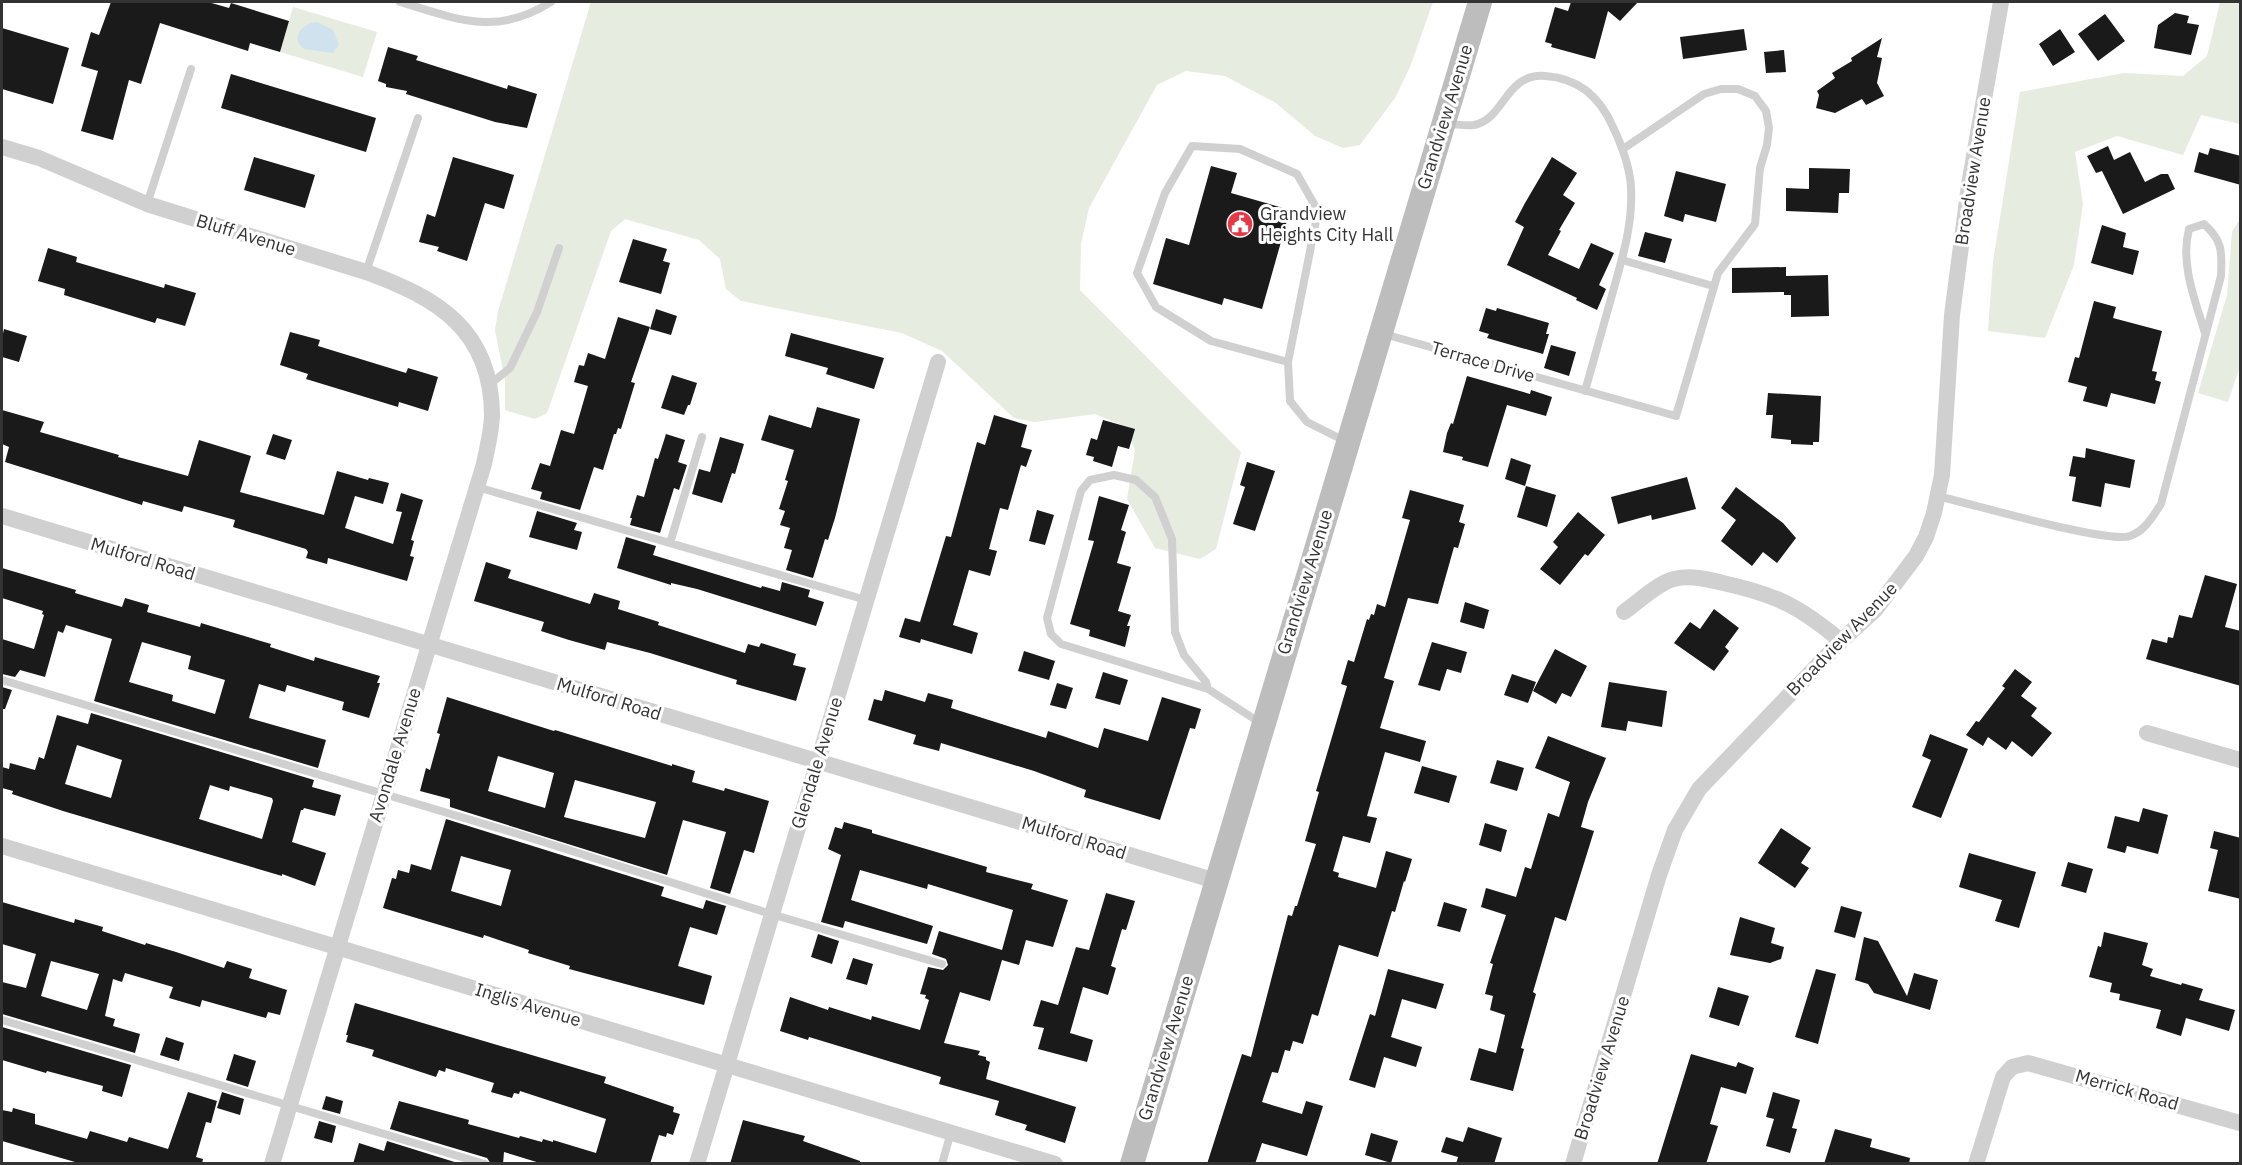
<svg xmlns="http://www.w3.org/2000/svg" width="2242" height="1165" viewBox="0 0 2242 1165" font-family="'IBM Plex Sans',sans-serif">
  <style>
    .green { fill: #e6ecdf }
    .water { fill: #cfe2ee }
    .building { fill: #1a1a1a; fill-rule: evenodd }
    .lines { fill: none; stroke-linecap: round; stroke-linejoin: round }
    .service { stroke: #d0d0d0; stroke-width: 8 }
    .minor { stroke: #d0d0d0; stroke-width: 16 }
    .secondary { stroke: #bdbdbd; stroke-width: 24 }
    .labels { text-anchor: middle; stroke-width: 6; stroke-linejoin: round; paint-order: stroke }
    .street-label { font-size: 18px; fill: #333; stroke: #fff }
    .poi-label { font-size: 18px; fill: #333; stroke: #fff; text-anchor: start }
  </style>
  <rect width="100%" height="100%" fill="#fff"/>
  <path class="green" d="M591 2H1433L1410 67 1395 98 1360 145 1343 148 1315 136 1276 103 1225 76 1186 71 1157 85 1089 208 1081 244 1080 290 1241 452 1216 549 1200 559 1155 548 1127 499 1135 450 1124 426 1095 414 1035 422 1014 418 942 351 902 333 741 301 726 289 720 259 699 240 625 219 611 231 547 413 535 419 505 410V381L495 330 498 311Z
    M2220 2H2240V124L2201 115 2183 155 2117 136 2075 152 2083 204 2074 265 2045 338 1988 331 1993 262 2020 92 2124 73 2183 76 2207 56Z
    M293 7 377 32 363 77 280 52Z
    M2240 219V366L2228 402 2198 393 2227 295 2232 232Z"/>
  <path class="water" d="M317 22 333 30 339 45 333 53 304 49C289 37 303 23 317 22Z"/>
  <path class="building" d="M111 2H208L229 8 231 3 289 21 280 52 250 43 248 51 160 23 141 84 129 80 113 140 81 131 98 71 81 66 91 32 99 35Z
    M1571 2H1638L1620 21 1608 11 1595 59 1551 47 1552 44 1545 42 1555 7 1568 11Z
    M2175 13 2189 16 2187 23 2199 25 2191 55 2154 48 2158 25Z
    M2105 14 2125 41 2098 61 2078 34Z
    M2 28 69 48 53 104 2 89Z
    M1744 29 1747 50 1683 59 1680 37Z
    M2060 29 2075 52 2053 66 2039 44Z
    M1882 38 1877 57 1882 58 1877 83 1884 96 1866 105 1862 99 1835 113 1816 108 1819 95 1817 91 1835 78 1832 73 1852 61 1851 58Z
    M388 47 418 56 416 60 507 89 508 85 537 94 527 128 495 122 406 94 407 91 386 87V84L378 81Z
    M1784 50 1786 72 1766 73 1764 52Z
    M231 74 376 118 366 152 221 108Z
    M2108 146 2114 160 2130 152 2145 182 2161 174H2168L2175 189 2123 214 2102 171 2096 173 2087 156Z
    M2210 148 2241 156V185L2194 172 2199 152 2208 155Z
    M254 157 315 175 305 208 244 190Z
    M453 157 514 175 504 209 485 203 467 261 437 251 439 247 419 242 427 214 435 217Z
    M1552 157 1577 173 1563 195 1575 203 1559 230 1561 231 1548 255 1579 269 1591 243 1614 253 1599 285 1606 289 1597 310 1576 300 1577 298 1507 265 1524 227 1515 222 1525 203Z
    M1211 166 1237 173 1231 193 1290 210 1262 309 1224 298 1222 305 1153 284 1166 238 1189 245Z
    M1809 168 1850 169 1849 193H1839L1838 213 1786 211V188L1809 189Z
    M1676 171 1726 184 1716 222 1685 214 1683 222 1664 216Z
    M2102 225 2126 233 2123 247 2139 251 2133 275 2091 263Z
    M1645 232 1672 239 1665 263 1638 256Z
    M633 239 667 249 663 261 670 263 661 294 619 282Z
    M48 248 77 257 76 262 164 288 165 284 196 293 185 326 157 318 155 323 64 295 65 289 38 281Z
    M1786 267V276L1828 275 1829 316 1791 317V295H1784V292L1732 293V268Z
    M2094 301 2116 307 2113 318 2162 331 2152 371 2157 372 2155 380 2161 382 2155 404 2111 393 2107 407 2083 401 2087 387 2068 382 2075 357 2079 358Z
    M1486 308 1496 311 1497 308 1549 323 1546 334H1549L1543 354 1487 338 1489 334 1479 331Z
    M656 309 677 316 671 335 650 329Z
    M618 317 650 327 631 382 635 383 621 429 618 428 616 434H614L603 470 594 467 580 510 540 499 542 492 531 489 540 463 550 466 561 430 574 434 588 386 574 382 579 365 584 366 588 353 605 359Z
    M4 329 27 336 19 362 2 357V338Z
    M290 332 320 340 318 346 406 373 408 368 438 377 428 411 399 402 398 407 306 379 308 374 280 365Z
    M791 333 884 358 874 389 826 374 828 368 785 356Z
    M1551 345 1576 352 1569 376 1544 368Z
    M672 375 697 383 690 405H688L684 415 661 408Z
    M1467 376 1530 394 1531 390 1552 397 1546 416 1507 405 1488 467 1462 460 1463 457 1443 452 1447 433 1451 423 1453 424Z
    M1768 393 1821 396 1819 442H1813V445L1791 444V440L1771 438 1773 415H1766Z
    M817 407 860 419 835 518 828 540 825 539 813 578 786 570 792 550 784 548 790 528 780 525 785 511 779 509 788 481 785 480 794 450 761 440 769 415 811 428Z
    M2 410 44 422 40 432 119 455 118 457 188 476 199 440 251 456 240 492 324 515 337 471 368 480 369 478 389 483 383 504 355 496 345 528 393 544 402 512 396 511 401 493 423 500 411 540 414 541 410 556 414 557 407 581 328 558 327 564 306 558 308 552 306 549 233 527 235 520 184 506 182 512 143 501 142 505 5 462 9 447 2 444Z
    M994 415 1027 425 1021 447 1032 450 1026 467 1021 465 1008 510 1000 508 989 549 997 551 990 576 969 570 953 625 978 633 972 654 921 639 920 643 899 637 905 618 920 622 946 536 951 537 977 442 985 445Z
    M1103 420 1135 429 1129 449 1118 446 1112 467 1093 461 1094 457 1086 455 1091 438 1097 440Z
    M273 434 292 440 285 460 266 454Z
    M666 434 685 440 678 462 687 465 679 490 674 488 660 533 630 525 632 518H630L637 495 644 497 655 458 658 459Z
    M720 437 744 444 735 474 732 473 722 503 692 494 699 469 710 472Z
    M2086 448 2135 460 2130 488 2105 483 2101 507 2072 501 2076 477 2069 476 2073 456 2085 458Z
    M1511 458 1531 465 1525 486 1505 479Z
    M1247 462 1275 471 1255 531 1233 524 1245 487 1240 485Z
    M1687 477 1696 509 1652 520 1651 515 1618 524 1611 497Z
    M1526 486 1556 495 1547 527 1517 517Z
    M1736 487 1783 523 1796 538 1777 563 1763 552 1752 566 1721 541 1736 520 1721 508Z
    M1410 490 1464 505 1459 522 1465 524 1458 548 1454 547 1438 604 1408 598 1384 678 1394 681 1380 728 1426 741 1420 762 1385 752 1367 816 1377 818 1370 843 1343 836 1333 871 1339 873 1338 877 1376 888 1386 851 1412 859 1405 882 1404 881 1395 912 1392 911 1378 957 1339 945 1318 1016 1312 1014 1303 1044 1293 1041 1290 1051 1285 1050 1278 1073 1272 1072 1262 1102 1302 1114 1306 1101 1323 1106 1307 1156 1262 1143 1255 1164H1207L1242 1054 1251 1057 1288 915 1292 916 1295 906H1297L1316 844 1305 841 1319 792 1316 791 1347 686 1341 684 1348 660 1354 662 1367 619 1369 620 1371 614 1374 615 1377 604 1385 607 1410 520 1402 518Z
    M1099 496 1129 505 1121 530 1126 532 1117 563 1131 567 1118 611 1131 615 1127 626H1130L1125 647 1089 636 1090 630 1070 624 1094 541 1088 540Z
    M1037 510 1054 515 1045 545 1029 541Z
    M537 511 577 523 574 530 582 532 577 550 529 537Z
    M1578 512 1605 535 1588 556 1585 554 1560 585 1540 569 1558 547 1553 542Z
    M626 537 656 546 653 555 761 588 762 586 780 591 782 582 810 590 808 597 824 602 816 626 697 589 671 583V585L617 568Z
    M486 562 511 570 508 578 590 604 594 593 620 601 618 609 659 622 658 625 745 653 748 644 759 647 761 643 796 654 793 665 806 668 796 701 736 684 737 680 650 653 607 642 605 650 569 640 541 631 544 622 474 601Z
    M2 568 76 590 75 593 122 607 125 598 149 605 147 612 200 627 201 623 271 644 270 647 314 661 315 657 380 676 377 683H380L369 718 342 710 344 702 287 685 285 692 259 684 249 718 326 740 318 768 94 701 112 639 66 625 63 633 58 631 45 677 20 670 15 677 2 674V639L34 649 44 615 42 614 43 611 2 598ZM142 642 191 656 188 669 225 680 215 714 172 701 173 695 129 682Z
    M2205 575 2237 584 2225 627 2241 631V686L2146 659 2152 639 2167 643 2168 637 2173 638 2179 615 2192 618Z
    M1465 602 1489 610 1484 629 1460 622Z
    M1714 609 1739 628 1725 647 1729 651 1714 671 1674 643 1690 622 1700 629Z
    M1432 642 1467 652 1461 673 1447 669 1440 691 1418 685Z
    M1555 649 1587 666 1571 697 1562 693 1556 704 1533 691Z
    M1024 651 1055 661 1049 680 1018 671Z
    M2015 669 2032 682 2021 696 2037 708 2031 716 2052 733 2032 757 2012 741 2006 750 1988 737 1983 746 1966 735 1976 721 1979 722 2005 688 2002 686Z
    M1103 672 1128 680 1120 705 1095 698Z
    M1512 674 1536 682 1528 703 1504 695Z
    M1609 682 1667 691 1662 727 1628 721 1626 731 1601 727Z
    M1057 683 1073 688 1066 709 1050 705Z
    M2 687 12 690 5 709H2Z
    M885 690 925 702 928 693 953 700 951 708 1046 738 1048 731 1098 748 1104 728 1148 741 1162 697 1201 709 1195 729 1190 728 1160 820 1084 797 1086 790 1034 771 941 743 939 751 913 744 916 735 868 720 874 699 882 701Z
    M447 697 554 731 555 730 672 766V764L695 771 692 782 724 791 725 788 769 801 754 853 744 850 730 894 710 888 726 832 683 820 667 875 450 807V799L420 791 426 768 430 770 440 734 437 733ZM498 756 554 773 545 808 488 791ZM575 780 656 802 645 838 564 817Z
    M91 713 314 780 312 787 341 795 335 816 304 808 303 810H301L292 842 326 853 315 886 282 874V876L63 811 12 794 13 791 2 788V767L9 769 10 763 35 770 39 757 44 759 57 715 88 724ZM77 745 122 760 111 798 65 784ZM210 785 229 791 230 786 272 798 273 801 262 839 199 819Z
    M1930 734 1968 749 1941 818 1912 807 1931 760 1922 756Z
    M1548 736 1606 758 1588 802 1581 827 1594 831 1566 921 1555 917 1533 992 1536 994 1521 1048 1524 1049 1513 1091 1470 1080 1479 1048 1496 1053 1505 1015 1490 1010 1493 996 1485 994 1493 964 1490 963 1506 915 1481 907 1486 888 1516 897 1525 867 1531 869 1548 813 1559 817 1570 782 1535 768Z
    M1497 760 1524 768 1517 791 1490 783Z
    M1422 766 1457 776 1449 803 1414 793Z
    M2143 808 2168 815 2158 854 2127 846 2125 853 2107 848 2115 816 2139 822Z
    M446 819 664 887 661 896 703 909 706 900 726 906 717 935 690 927 678 966 712 976 704 1005 569 969 570 966 528 953 529 950 484 935 483 938 383 908 392 878 396 879 398 870 409 873 411 864 431 870ZM461 856 511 870 501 906 451 891Z
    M844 822 872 830V833L987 867 986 872 1033 884 1031 889 1068 900 1053 947 1026 940 1019 965 1002 960 990 1001 960 992 944 1043 980 1051 978 1055 986 1057V1060L990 1062 986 1079 1076 1107 1065 1143 1025 1130 1027 1125 995 1115 999 1101 939 1084 941 1077 809 1037 808 1040 780 1031 790 997 828 1010 829 1007 871 1020 872 1016 920 1030 929 1000 925 998 926 995 920 994 928 967 943 970 948 965 946 959 932 954 939 931 1002 950 1013 910 928 884 927 889 860 870 851 900 933 926 927 944 845 921 843 928 821 922 841 855 828 849 835 827 842 829Z
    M1485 823 1507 830 1501 852 1479 845Z
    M1781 828 1811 848 1801 863 1809 868 1795 888 1758 863Z
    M2214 831 2241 838V899L2208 891 2218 850 2210 848Z
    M1969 853 2036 872 2019 928 1995 921 2002 900 1959 887Z
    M2068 862 2093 869 2086 893 2061 886Z
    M1106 893 1135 901 1126 930 1122 929 1111 966 1116 968 1108 995 1083 987 1070 1033 1093 1040 1087 1062 1038 1049 1044 1028 1033 1026 1041 1000 1058 1005 1076 947 1089 950Z
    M2 902 74 923 75 919 103 927 102 931 145 945 146 943 176 952 224 968 227 961 252 969 249 978 287 990 280 1015 268 1012 266 1018 202 1000 200 1007 169 998 173 987 125 973 122 982 113 979 105 1016 115 1019 113 1026 140 1034 135 1053 2 1014V982L26 988 36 954 2 944ZM51 961 99 974 87 1010 41 996Z
    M1444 902 1467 909 1460 932 1437 926Z
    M1841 906 1862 912 1855 938 1834 932Z
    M1740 917 1775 928 1771 943 1784 947 1781 959 1770 963 1730 955Z
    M2104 932 2148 943 2142 965 2153 969 2150 976 2181 985 2182 983 2203 989 2199 1000 2235 1010 2229 1031 2186 1018 2181 1036 2156 1028 2161 1010 2119 1000 2120 994 2110 992 2112 983 2089 977 2098 946 2101 947Z
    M818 934 839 941 832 964 811 957Z
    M1864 937 1878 941 1907 996 1914 973 1938 980 1930 1010 1874 993 1868 984 1855 980Z
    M853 958 873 964 867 985 846 979Z
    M1388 969 1444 984 1436 1009 1402 999 1391 1037 1422 1047 1416 1067 1384 1057 1375 1088 1349 1080 1370 1014 1375 1016Z
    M1816 969 1836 974 1818 1044 1795 1037Z
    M1718 987 1749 996 1739 1026 1709 1017Z
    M355 1003 606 1077 604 1083 674 1107 673 1112 680 1114 673 1135 667 1133 666 1137 659 1135 650 1164H543L504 1152 503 1164H491L487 1158 390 1129 399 1101 469 1120 468 1124 519 1138 520 1136 542 1142 543 1139 553 1142V1140L596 1153 606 1119 520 1091 519 1094 514 1093 512 1098 491 1092 494 1083 446 1068 445 1072 439 1070 436 1077 372 1056 374 1050 346 1042 348 1035H346Z
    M2 1027 131 1065 122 1097 102 1091 103 1086 47 1071 46 1073 2 1060Z
    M166 1037 184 1043 179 1061 160 1055Z
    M234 1054 256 1061 248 1087 226 1080Z
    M1691 1054 1736 1067 1738 1062 1754 1068 1746 1094 1721 1087 1720 1090 1710 1124 1718 1126 1706 1164H1657Z
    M188 1092 217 1101 211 1123 206 1122 196 1157 203 1159 202 1164H82L2 1141V1110L12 1112 13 1108 35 1114V1124L87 1139 90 1131 127 1142 129 1137 168 1149Z
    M222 1092 244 1099 240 1115 217 1108Z
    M1773 1092 1800 1100 1792 1128 1797 1129 1790 1153 1766 1146 1774 1119 1766 1117Z
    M326 1096 343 1101 340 1114 322 1109Z
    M743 1120 805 1136 803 1141 860 1161V1164H730Z
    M319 1121 336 1126 332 1143 314 1138Z
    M1468 1127 1502 1138 1494 1164H1456L1458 1157 1441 1152 1446 1137 1463 1142Z
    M1835 1129 1872 1139 1870 1147 1910 1158 1909 1164H1824Z
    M1371 1133 1398 1141 1391 1163 1365 1155Z
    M387 1141 461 1164H353L359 1143 384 1151Z"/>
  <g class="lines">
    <path class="service" d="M400 2C457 19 496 37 551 2
      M1446 124C1455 124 1465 126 1474 125 1505 119 1505 73 1545 76 1578 78 1600 97 1613 127 1622 146 1630 167 1631 188 1633 225 1622 259 1612 295 1603 327 1594 359 1585 391
      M147 204 191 69
      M1622 260 1713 286
      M366 272 418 118
      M1384 334 1676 416 1718 273 1755 224 1760 168 1767 145 1769 128 1766 111 1755 96 1738 89H1721L1704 94 1623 149
      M1288 362 1211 341 1156 307 1137 273 1165 193 1192 146 1240 149 1297 174 1318 211 1288 362 1290 401 1307 422 1347 442
      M489 385 510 368 537 312 559 248
      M477 487 866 600
      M1937 496C1969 503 2108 544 2130 536 2145 531 2153 516 2161 504L2221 276C2222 252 2223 241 2204 224L2189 229C2180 264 2195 300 2205 333
      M670 543 702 437
      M2 680 518 834 771 914 942 964
      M1208 689 1206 682 1184 655 1175 632 1172 539 1155 497 1136 480 1114 475 1090 480 1081 491 1047 618 1051 634 1061 644 1208 689 1262 724
      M2 1020 485 1164
      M942 1164 951 1132"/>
    <path class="minor" d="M2 147 39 158 147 204 366 272C437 298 491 329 492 414 492 431 487 448 484 464L272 1164
      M2 516 1216 881
      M1624 612C1637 603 1659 582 1674 579 1691 575 1707 579 1723 583 1777 595 1799 606 1841 641
      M2147 733 2240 760
      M2 846 1055 1164
      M697 1164 938 362
      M1573 1164 1659 875 1675 830 1699 789 1841 641 1876 609 1916 556 1926 537 1934 513 1942 475 1952 315 1969 185 2001 2
      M1976 1164 2003 1077 2012 1067 2028 1063 2240 1123"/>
    <path class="secondary" d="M1132 1164 1480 2"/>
  </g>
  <defs>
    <symbol id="civic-disc" viewBox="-11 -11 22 22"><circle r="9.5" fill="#e63946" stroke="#fff"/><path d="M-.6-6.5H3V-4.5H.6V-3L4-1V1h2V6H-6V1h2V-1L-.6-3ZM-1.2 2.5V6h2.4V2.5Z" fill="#fff"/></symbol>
  </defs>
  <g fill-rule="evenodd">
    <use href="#civic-disc" x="1225" y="209" width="30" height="30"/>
  </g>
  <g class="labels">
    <g class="street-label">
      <text transform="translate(1445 117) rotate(-73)" y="6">Grandview Avenue</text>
      <text transform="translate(1973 171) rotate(-81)" y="6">Broadview Avenue</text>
      <text transform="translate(246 235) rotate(17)" y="6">Bluff Avenue</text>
      <text transform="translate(1483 362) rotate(16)" y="6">Terrace Drive</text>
      <text transform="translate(143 559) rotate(17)" y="6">Mulford Road</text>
      <text transform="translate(1305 582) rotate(-73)" y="6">Grandview Avenue</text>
      <text transform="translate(1842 639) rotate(-46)" y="6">Broadview Avenue</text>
      <text transform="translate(609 699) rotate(17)" y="6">Mulford Road</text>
      <text transform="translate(395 755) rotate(-73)" y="6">Avondale Avenue</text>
      <text transform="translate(817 763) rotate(-73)" y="6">Glendale Avenue</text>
      <text transform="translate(1074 838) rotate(17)" y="6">Mulford Road</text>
      <text transform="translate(528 1005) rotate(17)" y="6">Inglis Avenue</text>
      <text transform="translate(1166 1048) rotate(-73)" y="6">Grandview Avenue</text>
      <text transform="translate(1602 1068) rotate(-73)" y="6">Broadview Avenue</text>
      <text transform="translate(2127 1090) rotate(16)" y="6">Merrick Road</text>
    </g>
    <g class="poi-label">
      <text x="1260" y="220">Grandview<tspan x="1260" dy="21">Heights City Hall</tspan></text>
    </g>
  </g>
  <rect width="2242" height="1165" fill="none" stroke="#333333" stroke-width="6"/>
</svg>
